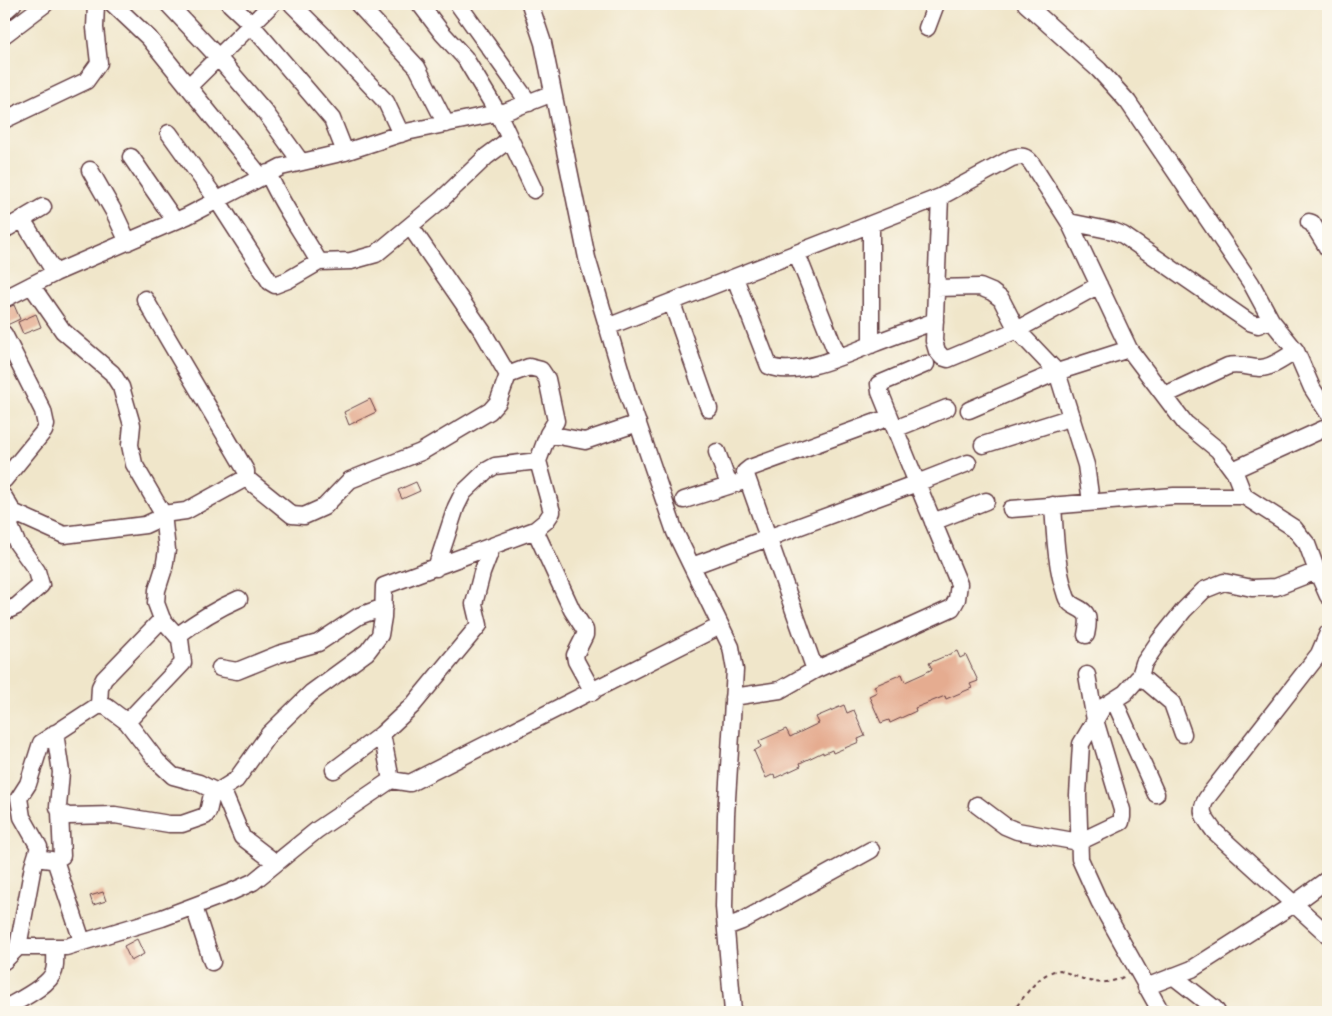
<svg xmlns="http://www.w3.org/2000/svg" width="1332" height="1016" viewBox="0 0 1332 1016" font-family="Mali,sans-serif">
  <style>
    .building { fill: #e5ac90 }
    .lines { fill: none; stroke-linecap: round; stroke-linejoin: round }
    .minor-casing { stroke: #633d43; stroke-width: 19 }
    .path { stroke: #633d43; stroke-width: 2; stroke-dasharray: 4 4; stroke-linecap: butt }
    .minor { stroke: #fff; stroke-width: 16 }
  </style>
  <rect width="100%" height="100%" fill="#fbf7ec"/>
  <filter id="ink" filterUnits="userSpaceOnUse"><feTurbulence type="fractalNoise" baseFrequency=".02" numOctaves="2"/><feDisplacementMap in="SourceGraphic" scale="10" xChannelSelector="R" yChannelSelector="G"/><feConvolveMatrix kernelMatrix="1 2 1 2 8 2 1 2 1" color-interpolation-filters="sRGB"/></filter>
  <filter id="wash" filterUnits="userSpaceOnUse"><feTurbulence type="fractalNoise" baseFrequency=".0096" numOctaves="4" result="noise"/><feDisplacementMap in="SourceGraphic" scale="20" xChannelSelector="R" yChannelSelector="G"/><feGaussianBlur stdDeviation="1.12" result="paint"/><feColorMatrix in="noise" values="0 0 0 0 0 0 0 0 0 0 0 0 0 0 0 0 0 1.4 0 .05"/><feComposite in="paint" operator="in"/></filter>
  <g filter="url(#wash)">
    <rect width="100%" height="100%" fill="#f0e6ca"/>
    <g id="blocks">
      <path class="building" d="M14 305 20 319 7 325 4 324V309Z
        M36 314 41 327 23 334 18 322Z
        M370 399 376 412 349 425 344 412Z
        M416 482 420 491 402 499 398 490Z
        M957 651 960 658 966 655 978 681 970 684 972 688 946 699 945 696 915 708 916 711 890 723 889 720 881 723 869 696 877 692 874 686 902 674 905 682 925 673 932 669 929 663Z
        M844 705 847 713 854 710 865 736 858 739 859 742 833 753 832 750 823 754V752L800 763 801 766 775 778 774 774 766 778 754 751 761 747 759 741 786 729 790 737 819 723 816 717Z
        M103 892 106 901 93 905 90 896Z
        M137 939 144 954 131 961 124 946Z"/>
    </g>
  </g>
  <g filter="url(#ink)">
    <use href="#blocks" fill-opacity="0" stroke="#633d43" stroke-width="1"/>
    <g class="lines">
      <defs>
        <path id="minor" d="M113 4 149 38 261 177
          M168 4 216 55 265 112 301 162
          M230 4 248 21 332 119 345 152
          M292 4 323 35 386 102 401 134
          M358 4 417 67 446 124
          M420 4 442 33 465 58 498 113 534 190
          M458 4 529 103
          M530 4 543 43 587 258 627 392 675 532 731 647 735 670 726 815 724 907 733 1012
          M1026 4 1099 70 1128 102 1251 283 1271 320 1296 351 1312 388 1328 413
          M4 12 13 4
          M927 28 936 4
          M4 35 45 4
          M188 87 272 4
          M4 120 86 81 99 63 95 28 96 4
          M169 133 217 200 270 282 275 285 288 280 319 262 351 261 376 254 441 200 487 156 510 139
          M131 157 175 221
          M90 170 114 212 128 242
          M268 173C281 204 302 232 319 262
          M940 197 934 341 937 351 942 357 948 359 1017 330 1099 285
          M22 219 55 273
          M1069 222 1113 231 1123 235 1249 322 1258 325 1271 320
          M1309 222 1312 223 1328 249
          M4 230 43 207
          M797 254 838 357
          M735 278 769 366C796 378 847 354 873 344 893 336 914 329 935 321
          M936 288 980 287 992 292 1001 299 1017 330 1057 372 1086 465 1091 502
          M4 299 55 273 187 216 281 167 345 152 406 132 507 111 553 93
          M672 303 709 409
          M607 327 940 197 1012 158C1022 155 1026 156 1032 164L1069 222 1129 349
          M4 334 43 411 46 425 44 431 4 480
          M871 345V224
          M1165 395 1228 366C1239 363 1249 368 1260 368 1272 368 1286 357 1296 351
          M969 410 1057 372 1129 349 1185 423 1218 450 1235 473 1244 496
          M890 417 750 468 745 472 815 670 952 608 957 599 959 584 917 483 968 463
          M895 429 947 408
          M548 434 585 441 638 423
          M983 445 1072 417
          M717 452 729 485
          M1233 470 1328 427
          M246 478 292 515 304 516 324 507 350 480 421 452 490 411 498 402 508 375
          M4 497 13 512 64 535 145 525 158 519 163 514 134 464 130 445 132 425 121 387 112 373 63 331 31 285
          M684 500 747 480
          M1053 505C1055 536 1056 566 1066 596 1070 609 1083 606 1087 616 1089 622 1087 630 1086 635
          M1011 509 1174 496H1244L1294 528 1307 544 1317 571 1328 596
          M933 522 986 501
          M535 530 572 610 585 630V635L575 655 576 661 593 692
          M692 566 917 483 880 392 879 384 926 364
          M436 568 456 507 463 493 486 471 495 466 538 461
          M4 612 17 606 41 585 37 571 17 543 10 526 13 512
          M1328 633 1319 654 1209 795C1197 811 1204 817 1214 831L1328 935
          M177 636C197 621 216 609 239 599
          M220 668 237 671 279 654 318 643 359 616 384 607
          M1140 676 1172 703 1183 734
          M733 697 780 690 815 670
          M1114 700 1156 794
          M99 705 100 687 104 679 162 619
          M127 722 157 761 173 776 199 783 217 792 236 780 269 734 311 693 367 652 380 635 383 617 384 586 535 530 546 521 552 512 538 461 548 434 556 421 547 379 541 370 529 367 508 375 483 332 410 226
          M55 733 61 772 58 807 60 812 68 816 115 815 169 824H182L205 816 208 812 213 790
          M334 770 382 734
          M391 780 382 734 413 705 479 625 474 604 482 573 492 547
          M222 789 242 837 276 863
          M977 805 1005 826 1017 831 1079 842 1121 822 1122 817V810L1095 720 1087 675
          M60 812 62 856
          M36 858 51 860 56 863 82 941
          M194 907 212 962
          M726 927 742 921 871 850
          M18 947 33 866 39 847 22 817 19 798 28 784 41 743 99 705 107 707 127 722 183 663 180 639 162 619 156 603 157 590 164 568 167 550 163 514 186 511 246 478V471C213 414 178 357 145 299
          M4 961 18 947H66L162 918 231 892 253 882 317 830 391 780 410 783 720 626
          M1173 976 1214 1008 1217 1012
          M1146 987 1192 969 1294 904 1328 879
          M4 1009C17 1001 50 986 54 971 56 964 55 955 55 947
          M1161 1012 1099 901 1080 859 1078 795 1081 744 1103 707 1125 693 1140 676 1144 663 1159 641 1184 610 1204 590 1224 582 1252 588 1276 587 1317 571"/>
      </defs>
      <use href="#minor" class="minor-casing"/>
      <path class="path" d="M1012 1012C1025 997 1038 972 1060 970 1087 980 1098 989 1126 976"/>
      <use href="#minor" class="minor"/>
    </g>
  </g>
  <rect width="1332" height="1016" fill="none" stroke="#fbf7ec" stroke-width="20"/>
</svg>
